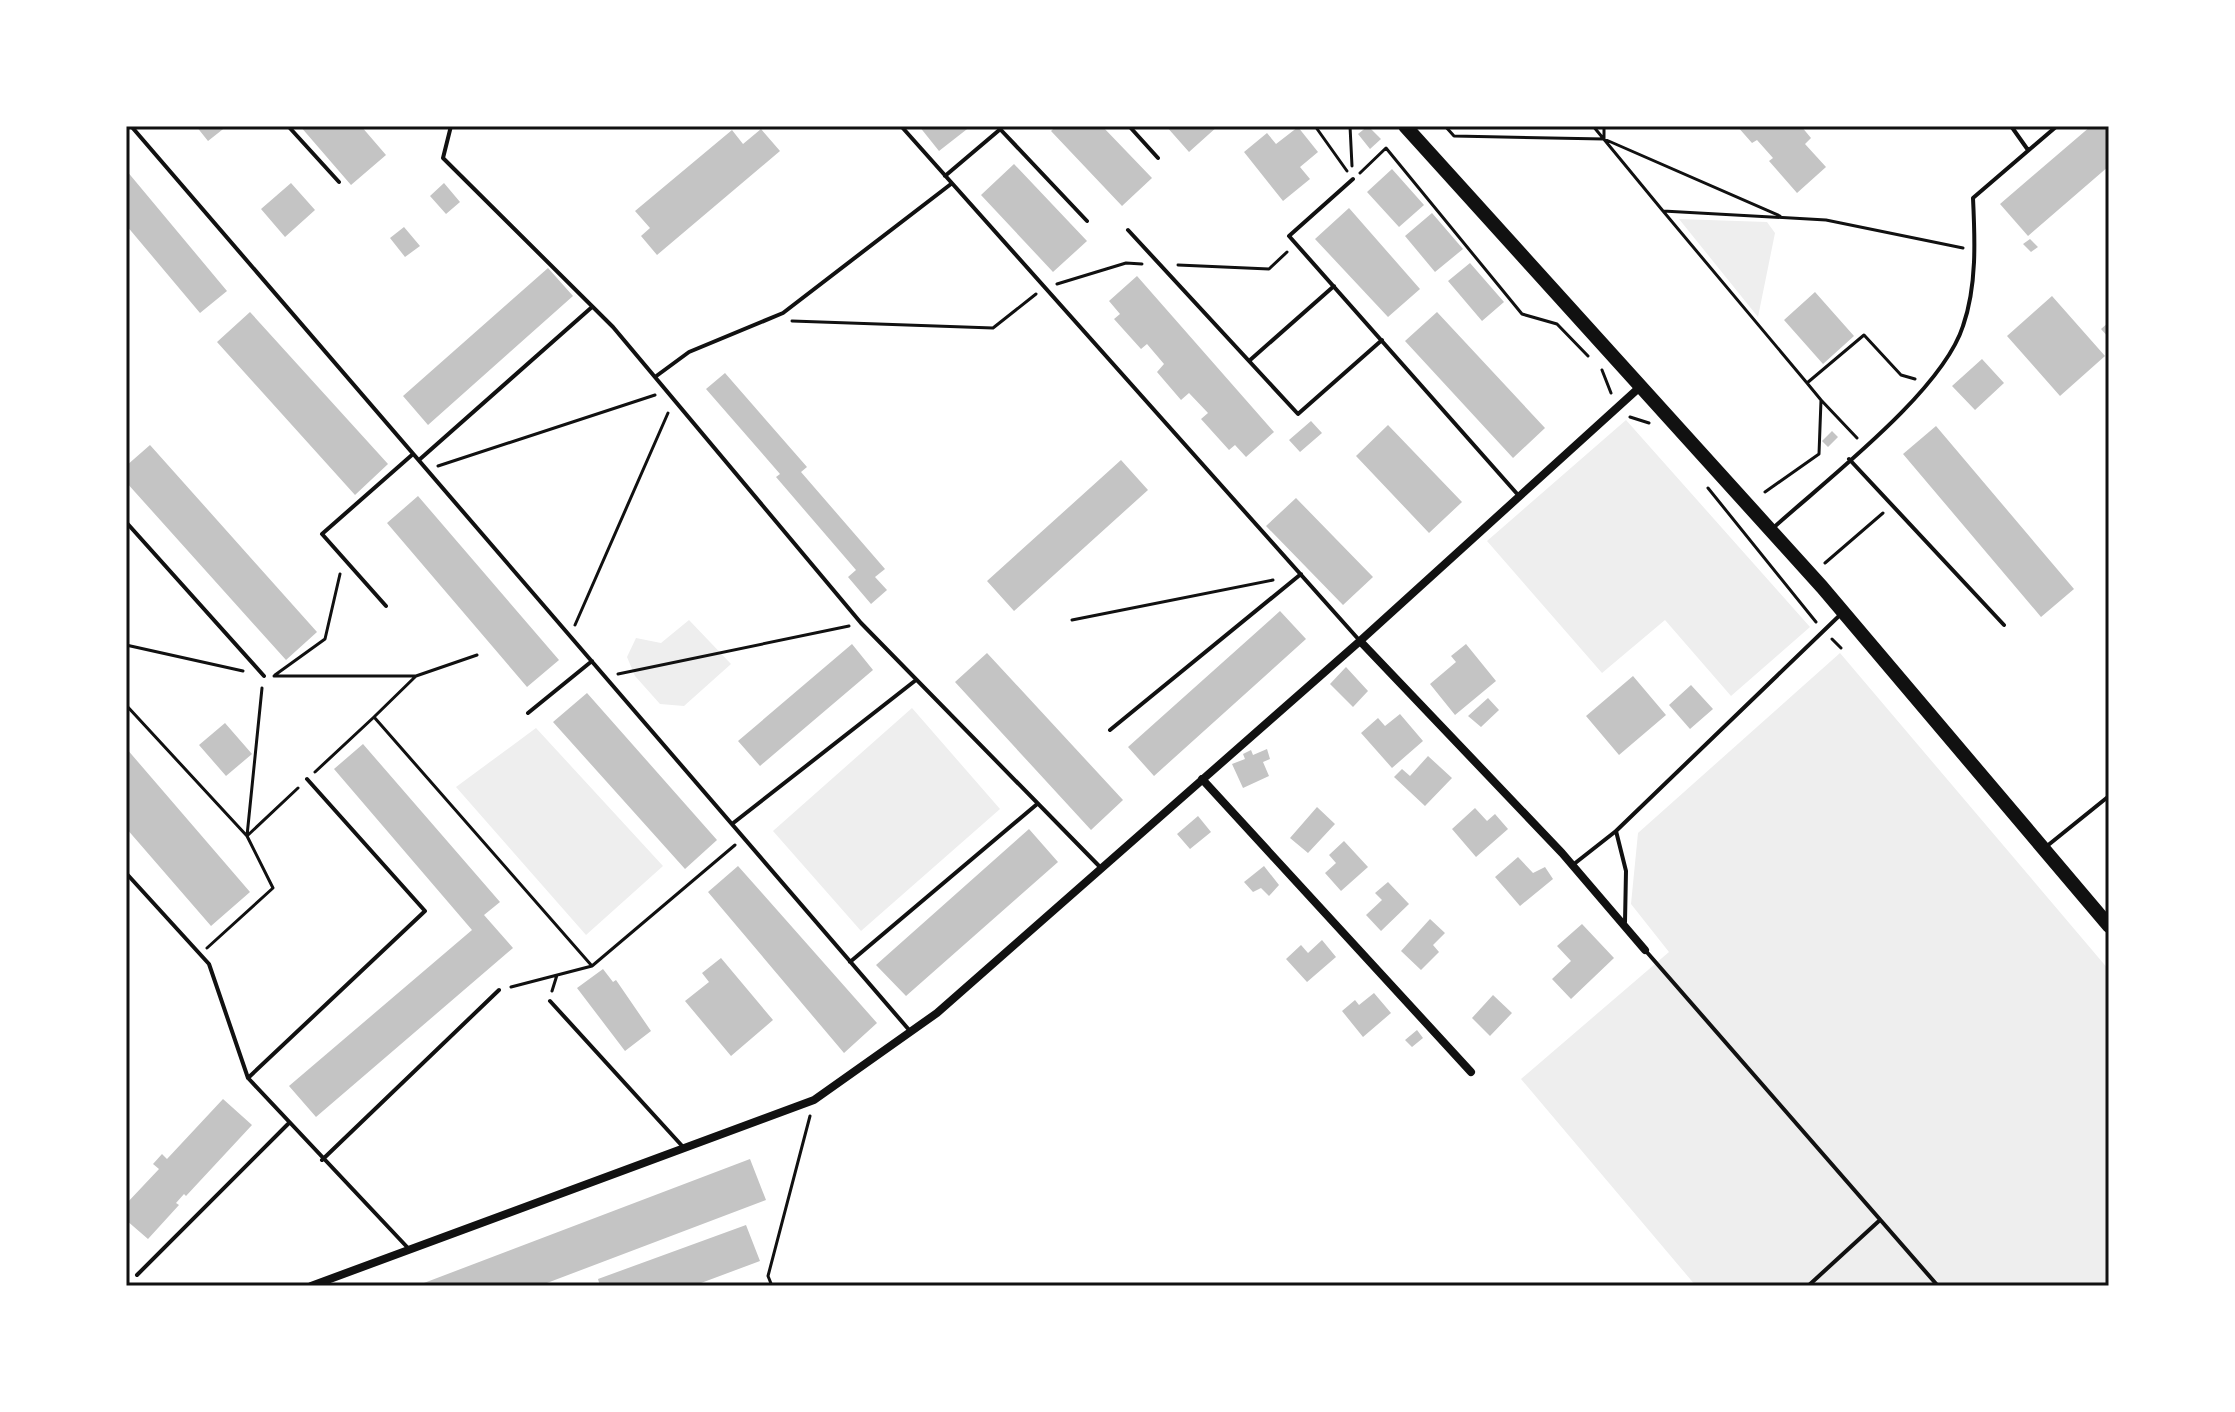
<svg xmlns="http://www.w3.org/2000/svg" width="2235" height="1412" viewBox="0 0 2235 1412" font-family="Ubuntu,sans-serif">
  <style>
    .green { fill: #eee }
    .building { fill: #c4c4c4 }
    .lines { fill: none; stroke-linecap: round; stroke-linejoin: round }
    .path { stroke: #111; stroke-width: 3 }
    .service { stroke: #111; stroke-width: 4 }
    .minor { stroke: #111; stroke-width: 8 }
    .primary { stroke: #111; stroke-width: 14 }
    .neatline { fill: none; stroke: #111; stroke-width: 3 }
  </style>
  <rect width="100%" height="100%" fill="#fff"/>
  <path class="green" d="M1679 219 1767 222 1775 233 1758 317Z
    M1626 420 1810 627 1731 696 1665 620 1602 673 1487 541Z
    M689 620 731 664 684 706 660 704 635 676 627 657 636 638 661 643Z
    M1840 653 2109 970V1286H1696L1521 1079 1669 952 1631 904 1638 833Z
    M912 708 1000 809 861 931 773 831Z
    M536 728 663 866 586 935 456 787Z"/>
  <path class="building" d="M196 126H227L208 141Z
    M300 126H361L386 155 351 185Z
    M919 126H971L939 151Z
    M1056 126H1102L1152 178 1122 206 1051 131Z
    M1166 126H1218L1189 152Z
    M1368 126 1381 139 1370 149 1358 134Z
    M1737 126H1801L1811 138 1805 144 1826 167 1797 193 1769 161 1773 158 1757 140 1752 143Z
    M2091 126H2109V166L2028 236 2000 204Z
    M1298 127 1318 152 1300 167 1310 179 1283 201 1244 152 1267 133 1276 144Z
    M761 129 780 151 657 255 641 236 650 228 635 211 732 130 743 144Z
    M1014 164 1087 241 1053 272 981 195Z
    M1392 169 1424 205 1399 227 1367 192Z
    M126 170 227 291 200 313 126 225Z
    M291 183 315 210 285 237 261 209Z
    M444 183 460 202 446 214 430 196Z
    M1349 208 1420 289 1388 317 1315 239Z
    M1432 213 1463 249 1435 272 1405 236Z
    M404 227 420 246 405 257 390 238Z
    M2030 239 2038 247 2031 252 2023 244Z
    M1470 263 1504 302 1482 321 1448 281Z
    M548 268 573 296 428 425 403 396Z
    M1137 276 1274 432 1246 457 1235 445 1229 450 1201 419 1208 413 1189 393 1181 400 1157 372 1164 364 1147 344 1141 349 1114 319 1120 314 1109 301Z
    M1815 292 1854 336 1823 364 1784 320Z
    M2052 296 2105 356 2060 396 2007 336Z
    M250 312 388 464 355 495 217 342Z
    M1437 312 1545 428 1513 458 1405 341Z
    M2109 322V338L2101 329Z
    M1982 359 2004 383 1975 410 1952 386Z
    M725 373 807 467 801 472 885 569 875 577 887 590 871 604 848 577 856 570 776 477 780 474 706 389Z
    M1311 421 1322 433 1300 452 1289 440Z
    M1388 425 1462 502 1429 533 1356 456Z
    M1936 426 2074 589 2041 617 1903 454Z
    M1832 431 1838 437 1828 447 1822 441Z
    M150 445 317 632 286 660 126 482V466Z
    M1121 460 1148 490 1014 611 987 581Z
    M418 496 559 660 527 687 387 523Z
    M1296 498 1373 577 1343 605 1266 526Z
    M1280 611 1306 639 1154 776 1128 747Z
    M852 644 873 670 760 766 738 741Z
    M1466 644 1496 681 1455 715 1430 684 1456 662 1451 656Z
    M987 653 1123 800 1091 830 955 682Z
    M1346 667 1368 691 1353 707 1330 684Z
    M1633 676 1666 715 1619 755 1586 716Z
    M1691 685 1713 709 1690 729 1669 705Z
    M587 693 717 840 685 869 553 722Z
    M1488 698 1499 710 1481 727 1468 716Z
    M1400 714 1423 741 1392 768 1361 733 1378 718 1385 726Z
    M225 723 252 754 226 776 199 745Z
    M363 744 500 902 484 915 513 948 316 1117 289 1086 472 930 334 769Z
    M126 748 250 892 211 926 126 828Z
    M1267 749 1270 759 1263 762 1269 776 1243 788 1232 764 1245 759 1243 754 1251 750 1253 755Z
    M1428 756 1452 778 1425 806 1394 777 1402 769 1410 776Z
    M1317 807 1335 824 1308 853 1290 838Z
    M1475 808 1487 821 1495 814 1508 829 1476 857 1452 829Z
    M1198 816 1211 832 1190 849 1177 834Z
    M1029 829 1058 862 906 996 876 965Z
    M1344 841 1368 867 1341 891 1325 873 1336 863 1329 855Z
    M1518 857 1533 873 1545 867 1553 879 1520 906 1495 877Z
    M738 866 877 1023 844 1053 708 892Z
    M1264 866 1279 885 1269 896 1261 888 1253 892 1244 882Z
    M1388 882 1409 904 1381 931 1366 915 1382 900 1375 893Z
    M1430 919 1445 933 1433 945 1439 952 1421 970 1401 951Z
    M1582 924 1614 958 1571 999 1552 979 1571 961 1557 946Z
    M1322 940 1336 957 1307 982 1286 959 1301 945 1308 953Z
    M721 958 773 1020 731 1056 685 1001 709 982 702 973Z
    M603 969 613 982 616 980 651 1031 625 1051 577 988Z
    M1374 993 1391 1013 1363 1037 1342 1011 1355 1000 1359 1005Z
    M1493 995 1512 1013 1490 1036 1472 1018Z
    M1417 1030 1423 1038 1412 1047 1405 1040Z
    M223 1099 252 1125 186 1196 184 1194 176 1203 179 1205 148 1239 126 1220V1204L159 1169 153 1164 162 1154 167 1159Z
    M750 1159 766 1200 539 1286H416Z
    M746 1225 760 1261 693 1286H600L598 1279Z"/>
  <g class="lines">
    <path class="path" d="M1315 126 1347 171
      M1350 126 1352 166
      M1445 126 1454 136 1604 139 1780 216
      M1593 126 1663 211 1826 220 1963 248
      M1604 139V126
      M1360 173 1386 148 1522 314 1557 324 1588 356
      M1663 211 1807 383
      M1178 265 1269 269 1287 252
      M1057 284 1126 263 1142 264
      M792 321 993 328 1036 294
      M1602 370 1611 393
      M1821 400 1857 438
      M1630 417 1649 423
      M438 466 655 395
      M1708 488 1816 622
      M1765 492 1819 454 1821 400 1807 383 1864 335 1901 375 1915 379
      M1825 563 1883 513
      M1072 620 1273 580
      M575 625 668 413
      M1832 639 1841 648
      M126 645 243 671
      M618 674 849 626
      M275 675 325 639 340 574
      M274 676H416L477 655
      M416 676 374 717 592 966 735 845
      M126 705 247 836
      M315 772 374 717
      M247 836 262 688
      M207 948 273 888 247 836 298 788
      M511 987 592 966
      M552 991 557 975
      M772 1286 768 1276 810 1116"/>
    <path class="service" d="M131 126 910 1031
      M288 126 339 182
      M451 126 443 158 613 327 861 623 1101 868
      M901 126 1360 641
      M1129 126 1158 158
      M2011 126 2028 150
      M1000 129 1087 221
      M945 176 1004 126
      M1353 179 1289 236 1519 496
      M1128 230 1298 414 1382 340
      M1249 361 1334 286
      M655 377 689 352 783 313 951 184
      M1849 459 2004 625
      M419 460 592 307
      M126 522 264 676
      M1772 529C1826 480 1942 392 1963 326 1977 286 1975 239 1973 198L2057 126
      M386 606 322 534 413 454
      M528 713 592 661
      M1110 730 1301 574
      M307 779 425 911 248 1078 408 1248
      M732 824 916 680
      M2047 846 2109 796
      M1574 864 1616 831
      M126 873 209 964 248 1078
      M1625 922 1626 871 1616 831 1840 615
      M1645 950 1938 1286
      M850 962 1036 805
      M550 1001 684 1148
      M322 1160 499 990
      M137 1275 288 1124
      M1808 1286 1880 1220"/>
    <path class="minor" d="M1360 641 1562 853 1645 950
      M1202 779 1471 1072
      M311 1286 814 1100 937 1013 1360 641 1641 386"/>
    <path class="primary" d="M1405 126 1822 587 2109 926"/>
  </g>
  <rect width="2235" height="1412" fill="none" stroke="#ffffff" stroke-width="256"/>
  <rect x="128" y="128" width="1979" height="1156" class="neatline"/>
</svg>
